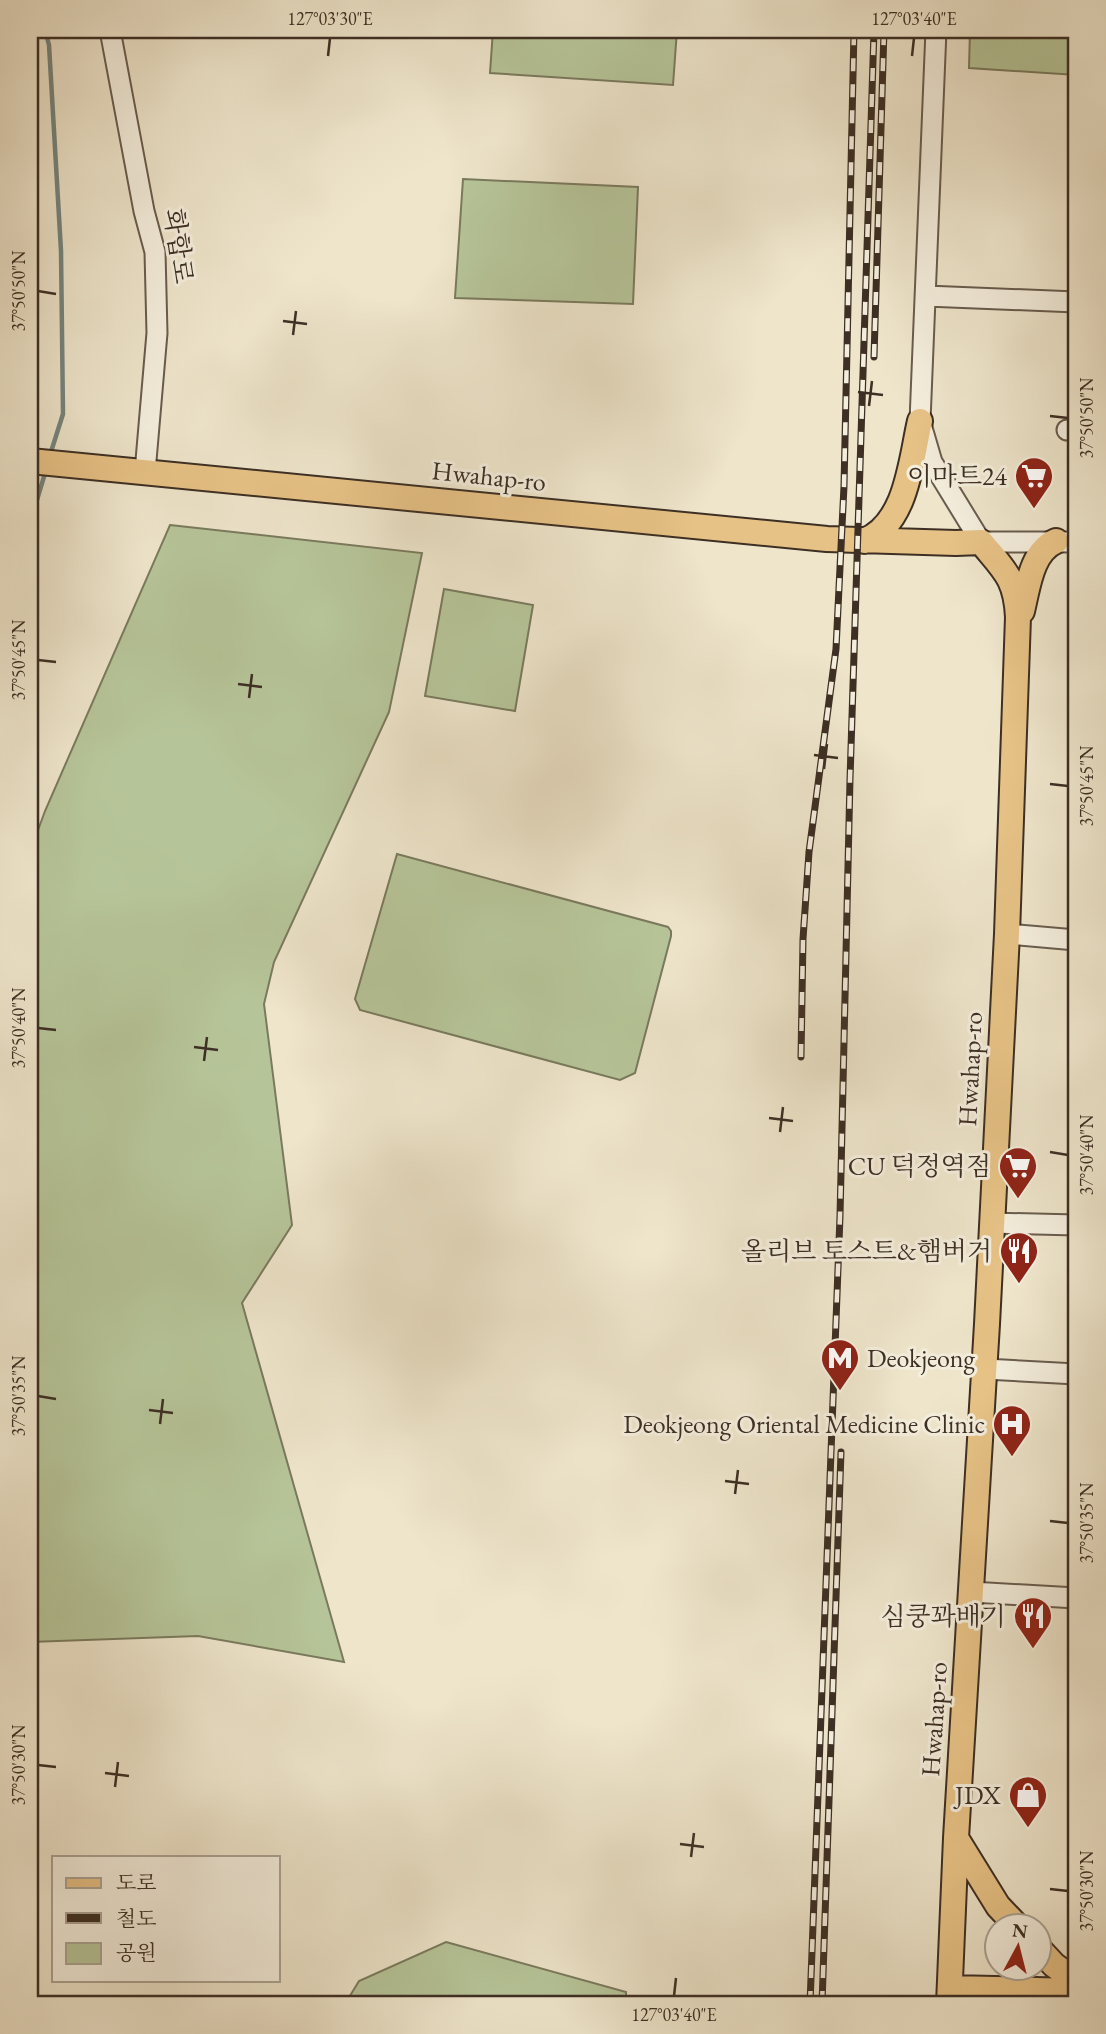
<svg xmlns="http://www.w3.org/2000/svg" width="1106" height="2034" viewBox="0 0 1106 2034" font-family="'EB Garamond','Noto Serif KR',serif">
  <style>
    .green { fill: #b6c599; stroke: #7a7a5e; stroke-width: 2 }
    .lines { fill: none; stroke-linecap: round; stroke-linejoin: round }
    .stream { stroke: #75857f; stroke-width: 4.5 }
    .minor-casing { stroke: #695c4e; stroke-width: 23 }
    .major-casing { stroke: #3d2f24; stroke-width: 28 }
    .minor { stroke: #f4eedd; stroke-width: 19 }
    .major { stroke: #e7c286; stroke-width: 24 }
    .rail-casing { stroke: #3d2f24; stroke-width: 7 }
    .rail { stroke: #f4eedd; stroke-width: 4.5; stroke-dasharray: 13; stroke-linecap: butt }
    .ticks { fill: none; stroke: #3d2f24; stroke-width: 2.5 }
    .labels { text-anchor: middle; stroke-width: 6; stroke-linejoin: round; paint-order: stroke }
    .street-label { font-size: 26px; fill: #3d2f24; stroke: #f4eedd }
    .poi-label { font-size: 26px; fill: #3d2f24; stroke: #f4eedd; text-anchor: end }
    .neatline { fill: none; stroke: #3d2f24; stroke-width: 2.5 }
    .ticks-label { font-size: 18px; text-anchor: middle; fill: #3d2f24 }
  </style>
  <rect width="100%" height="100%" fill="#eee5cb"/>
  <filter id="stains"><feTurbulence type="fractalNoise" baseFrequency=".00286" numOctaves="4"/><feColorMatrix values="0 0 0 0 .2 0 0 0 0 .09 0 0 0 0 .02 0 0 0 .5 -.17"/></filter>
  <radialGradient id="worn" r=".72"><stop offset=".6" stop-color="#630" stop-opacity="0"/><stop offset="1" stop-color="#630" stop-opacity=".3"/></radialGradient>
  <path class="green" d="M493 30H677L673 85 490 73Z
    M970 30H1076V75L969 68Z
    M463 179 638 187 633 304 455 298Z
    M170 525 422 553 389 712 274 962 264 1004 292 1225 242 1303 344 1662 198 1636 30 1642V852L45 811Z
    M444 589 533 605 515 711 425 696Z
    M397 854 668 927 671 931V936L635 1073 620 1080 360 1010 355 999Z
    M446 1942 626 1992V2004H345L359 1981Z"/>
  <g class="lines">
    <path class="stream" d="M45 30 49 45 61 251 63 414 50 455
      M30 523 46 470"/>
    <defs>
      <path id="minor" d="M110 30 144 211 155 252 157 333 145 472
        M936 30 920 421 932 462 981 542H1076
        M926 296 1076 302
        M1067 430H1076
        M1007 934 1076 940
        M991 1223 1076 1225
        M985 1369 1076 1374
        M971 1592 1076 1598"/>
      <path id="major" d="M30 461 827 539 956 543 981 542C1004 570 1016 578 1018 617L1007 934 987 1324 956 1838 949 2004
        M864 541C907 524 911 460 920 421
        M1022 611C1028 587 1031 552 1056 541
        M956 1838 998 1906 1017 1926
        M1040 1950 1054 1965 1076 1981
        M950 1988 1076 1991"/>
    </defs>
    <use href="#minor" class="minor-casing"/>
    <use href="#major" class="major-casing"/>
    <use href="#minor" class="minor"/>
    <use href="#major" class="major"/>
    <defs>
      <path id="rail" d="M874 357 884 30
        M801 1057 803 939 809 852 836 649 844 486 854 30
        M810 2004 840 1216 850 779 874 30
        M822 2004 841 1452"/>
    </defs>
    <use href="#rail" class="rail-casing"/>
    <use href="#rail" class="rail"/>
  </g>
  <path class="ticks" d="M328 56 330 38M912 56 914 38M38 291 56 294M283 321 307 324M293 335 296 311M858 392 883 395M869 406 872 381M1050 416 1068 418M38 660 56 662M238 684 262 687M249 698 252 674M814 755 838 758M824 769 827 744M1050 784 1068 786M38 1028 56 1030M194 1047 218 1050M204 1061 207 1037M769 1118 793 1121M780 1132 783 1107M1050 1152 1068 1155M38 1396 56 1399M149 1410 173 1413M160 1424 163 1399M725 1481 749 1484M735 1494 738 1470M1050 1521 1068 1523M38 1765 56 1767M105 1773 129 1776M115 1787 118 1762M680 1844 704 1847M691 1857 694 1833M1050 1889 1068 1891M674 1996 676 1978"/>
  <defs>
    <symbol id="supermarket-pin" viewBox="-11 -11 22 30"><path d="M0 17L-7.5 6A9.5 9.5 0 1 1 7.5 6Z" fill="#8f2418" stroke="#f4eedd"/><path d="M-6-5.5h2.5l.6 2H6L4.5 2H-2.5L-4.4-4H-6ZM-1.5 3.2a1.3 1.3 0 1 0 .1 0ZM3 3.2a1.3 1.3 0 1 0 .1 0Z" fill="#fff"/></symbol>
    <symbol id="restaurant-pin" viewBox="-11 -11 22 30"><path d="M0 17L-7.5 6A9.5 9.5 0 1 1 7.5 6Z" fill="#8f2418" stroke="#f4eedd"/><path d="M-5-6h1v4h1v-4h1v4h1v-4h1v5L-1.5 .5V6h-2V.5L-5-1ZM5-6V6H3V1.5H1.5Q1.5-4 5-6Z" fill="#fff"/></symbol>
    <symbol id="metro-pin" viewBox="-11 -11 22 30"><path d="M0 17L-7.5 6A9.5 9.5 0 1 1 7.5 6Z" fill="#8f2418" stroke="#f4eedd"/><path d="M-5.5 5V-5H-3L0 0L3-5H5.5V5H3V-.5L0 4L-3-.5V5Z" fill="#fff"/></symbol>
    <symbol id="hospital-pin" viewBox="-11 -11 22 30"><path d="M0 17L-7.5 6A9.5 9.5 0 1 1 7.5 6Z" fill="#8f2418" stroke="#f4eedd"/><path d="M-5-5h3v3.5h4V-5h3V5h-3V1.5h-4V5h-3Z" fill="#fff"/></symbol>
    <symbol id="shop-pin" viewBox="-11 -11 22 30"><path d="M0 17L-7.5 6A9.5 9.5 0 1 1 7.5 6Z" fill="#8f2418" stroke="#f4eedd"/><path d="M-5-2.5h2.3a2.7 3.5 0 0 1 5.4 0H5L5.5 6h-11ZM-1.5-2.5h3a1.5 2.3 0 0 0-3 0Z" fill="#fff"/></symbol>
  </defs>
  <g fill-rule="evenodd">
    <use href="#supermarket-pin" x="1012" y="454" width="44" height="60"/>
    <use href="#supermarket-pin" x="996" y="1144" width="44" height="60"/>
    <use href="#restaurant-pin" x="997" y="1229" width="44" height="60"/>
    <use href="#metro-pin" x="818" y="1336" width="44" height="60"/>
    <use href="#hospital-pin" x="990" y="1402" width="44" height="60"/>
    <use href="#restaurant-pin" x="1011" y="1594" width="44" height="60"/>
    <use href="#shop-pin" x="1006" y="1773" width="44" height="60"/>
  </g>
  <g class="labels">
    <g class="street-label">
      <text transform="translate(179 246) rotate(82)" y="9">화합로</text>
      <text transform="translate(489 476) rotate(6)" y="9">Hwahap-ro</text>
      <text transform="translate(970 1069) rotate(-87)" y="9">Hwahap-ro</text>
      <text transform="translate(934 1719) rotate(-86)" y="9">Hwahap-ro</text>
    </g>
    <g class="poi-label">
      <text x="1007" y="485">이마트24</text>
      <text x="991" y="1175">CU 덕정역점</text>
      <text x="992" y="1260">올리브 토스트&amp;햄버거</text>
      <text x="867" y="1367" text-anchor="start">Deokjeong</text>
      <text x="985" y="1433">Deokjeong Oriental Medicine Clinic</text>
      <text x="1006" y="1625">심쿵꽈배기</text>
      <text x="1001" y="1804">JDX</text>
    </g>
  </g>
  <rect width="1106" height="2034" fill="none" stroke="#eee5cb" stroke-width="77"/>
  <rect x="52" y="1856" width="228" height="126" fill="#f4eedd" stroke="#aba293" stroke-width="2"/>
  <rect x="66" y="1878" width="35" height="10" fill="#e7c286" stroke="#aba293" stroke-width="2"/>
  <text x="116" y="1890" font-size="21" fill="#3d2f24">도로</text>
  <rect x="66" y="1913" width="35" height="10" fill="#3d2f24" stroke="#aba293" stroke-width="2"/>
  <text x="116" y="1926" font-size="21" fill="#3d2f24">철도</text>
  <rect x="66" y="1943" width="35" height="21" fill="#b6c599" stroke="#aba293" stroke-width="2"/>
  <text x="116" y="1960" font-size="21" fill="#3d2f24">공원</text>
  <g transform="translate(1018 1947) rotate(7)"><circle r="33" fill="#f4eedd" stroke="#aba293" stroke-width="2"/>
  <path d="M0-5L12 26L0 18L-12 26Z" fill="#8f2418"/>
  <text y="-10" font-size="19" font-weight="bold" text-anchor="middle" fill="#3d2f24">N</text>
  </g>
  <rect x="38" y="38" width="1030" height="1958" class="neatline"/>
  <g class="ticks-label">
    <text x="330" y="25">127°03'30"E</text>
    <text x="914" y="25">127°03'40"E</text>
    <text transform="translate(19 291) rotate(-90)" y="6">37°50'50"N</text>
    <text transform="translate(1087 418) rotate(-90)" y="6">37°50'50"N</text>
    <text transform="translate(19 660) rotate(-90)" y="6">37°50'45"N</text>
    <text transform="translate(1087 786) rotate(-90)" y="6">37°50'45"N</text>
    <text transform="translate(19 1028) rotate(-90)" y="6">37°50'40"N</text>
    <text transform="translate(1087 1155) rotate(-90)" y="6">37°50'40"N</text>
    <text transform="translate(19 1396) rotate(-90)" y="6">37°50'35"N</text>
    <text transform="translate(1087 1523) rotate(-90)" y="6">37°50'35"N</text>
    <text transform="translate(19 1765) rotate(-90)" y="6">37°50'30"N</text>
    <text transform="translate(1087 1891) rotate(-90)" y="6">37°50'30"N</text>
    <text x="674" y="2021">127°03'40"E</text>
  </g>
  <rect width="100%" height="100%" filter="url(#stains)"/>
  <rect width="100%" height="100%" fill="url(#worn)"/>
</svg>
